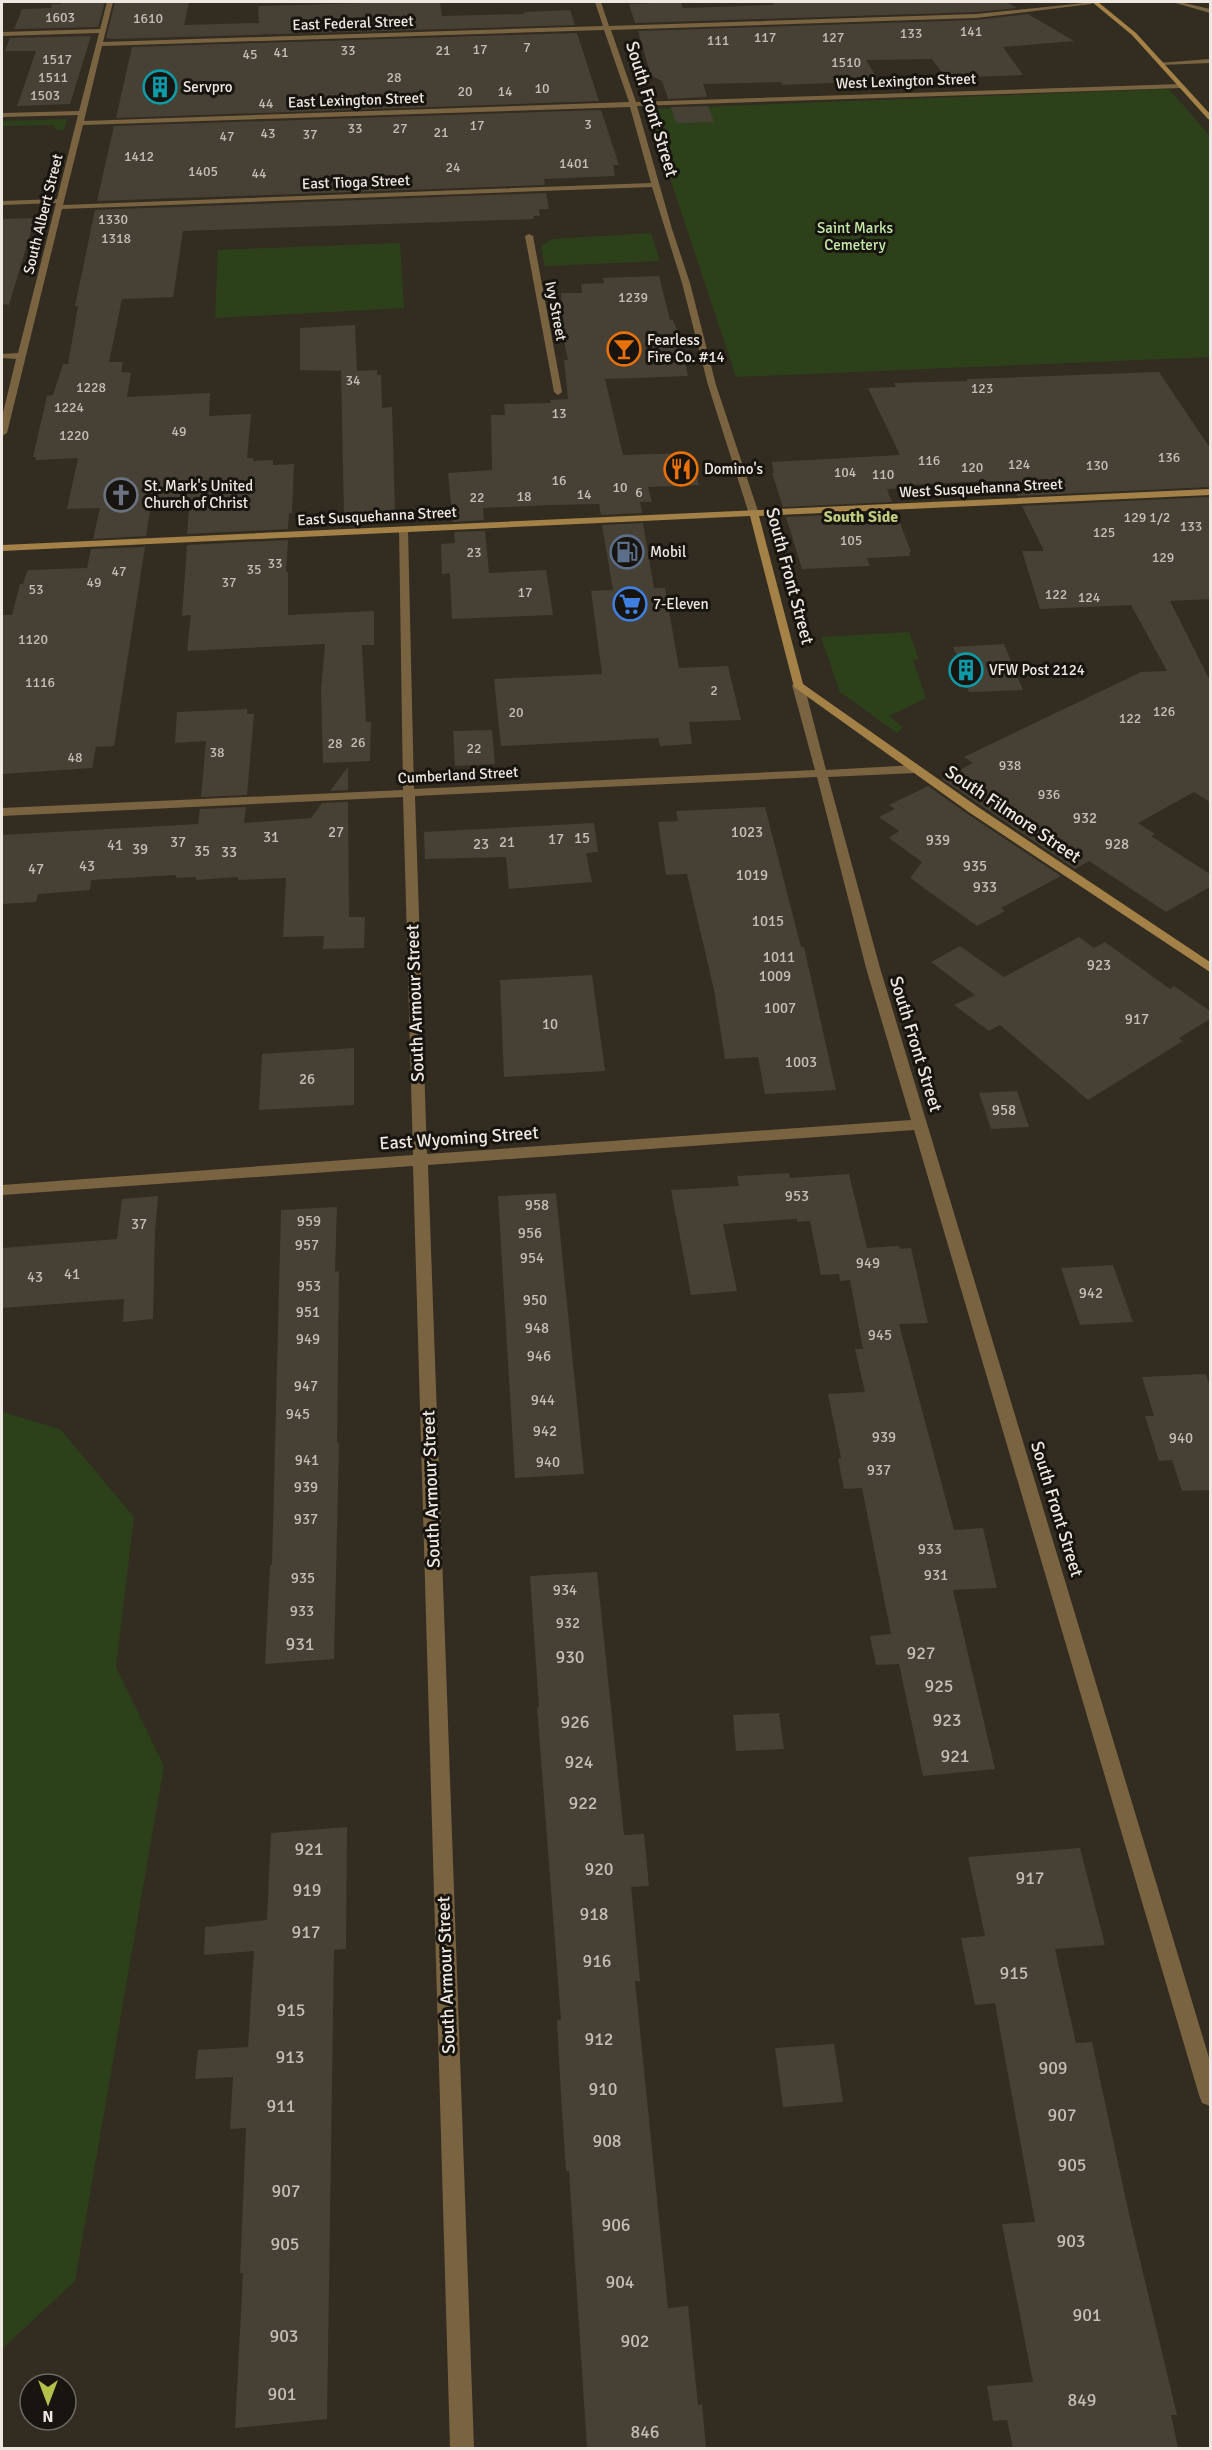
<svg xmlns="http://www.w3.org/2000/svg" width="1212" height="2450" viewBox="0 0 1212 2450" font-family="Signika,sans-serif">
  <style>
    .green { fill: #2c411a }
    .building { fill: #474034 }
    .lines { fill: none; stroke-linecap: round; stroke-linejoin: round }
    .street { fill: #796340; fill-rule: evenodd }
    .secondary { fill: #a38147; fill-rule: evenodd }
    .labels { text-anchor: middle; stroke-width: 6; stroke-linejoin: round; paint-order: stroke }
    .far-number-label { font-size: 14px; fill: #c4beb6 }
    .far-street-label { font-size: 15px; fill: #ede8e1; stroke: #181510 }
    .far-poi-label { font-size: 15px; fill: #ede8e1; stroke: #181510; text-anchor: start }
    .far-park-label { font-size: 15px; fill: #c4eaa7; stroke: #181510 }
    .number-label { font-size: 15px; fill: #c4beb6 }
    .far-neighbourhood-label { font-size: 16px; font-weight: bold; fill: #c0cc7f; stroke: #181510 }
    .street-label { font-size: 18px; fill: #ede8e1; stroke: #181510 }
    .near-number-label { font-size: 18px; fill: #c4beb6 }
  </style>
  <rect width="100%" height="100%" fill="#332c21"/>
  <path class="green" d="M1169 89 1210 136V357L736 377 647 109Z
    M67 119 64 130H56L53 125 2 126V121Z
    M651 233 660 261 545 266 541 246 553 239Z
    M400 243 404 308 215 318 218 250Z
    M909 632 919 659 913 660 926 698 889 716 903 727 897 733 840 692 821 637Z
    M2 1412 60 1429 134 1517 116 1667 164 1766 75 2281 2 2349Z"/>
  <path class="building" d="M61 2H105L98 27 14 29 22 9 51 8 52 4H61Z
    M115 2H189L184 25 259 23 258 6 403 2H440L442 16 525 14 523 12 570 10 575 25 111 39 106 38Z
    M681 2 683 8 773 5 774 2H1006L1017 8 976 12 635 23 629 4Z
    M1028 14 1074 41 1003 47 1023 75 946 78 932 59 866 60 879 81 782 85 781 82 703 84 707 96 705 97 668 99 662 81 651 76 638 31 976 20Z
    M577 33 599 101 116 118 132 47Z
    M91 36 70 104 17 106 36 51H5L10 38Z
    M708 106 714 122 676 123 671 107Z
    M601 110 619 165H613L615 176 544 179 545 185 97 201 114 126Z
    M546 193 549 209H539L540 216H533L534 219 183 231 173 297 122 299 109 362H123L121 372 131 373 127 397 210 393 209 416 251 414 247 458H253V461L273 460V465L294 464 292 513H289L288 529 187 534 189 510 151 505 146 536 93 539 100 508 67 509 78 458 36 460V457H33L47 396 53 395 63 364H68L78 306H75L95 210Z
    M35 218 9 305 2 304V219Z
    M659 276 670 320H673L679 335 688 376 605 379 623 455 691 453 699 485 648 487 652 502H640L642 513 601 515 599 504 551 505 483 508 484 520 453 522 448 473 492 470 491 415H505L504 404 551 403 550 400 568 399 564 360H568L560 322H562L561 293H582L581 284 604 283 603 278Z
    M355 325 357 371 377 370V375H381L382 408 392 407 395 512 344 515 341 371H344L300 370V328Z
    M1159 372 1210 448V487L1017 496 1010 481H989L908 485 909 488 887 489 892 502 783 507 772 473H774L772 462 900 455 868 388 896 387 894 383 967 381V379Z
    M1210 497V599L1170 601 1210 681V802L1194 792 1138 823 1155 834 1151 836 1210 874V887L1166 912 1089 861 1075 869 942 779 973 763 964 757 1141 672 1167 671 1131 605 1040 609 1022 551H1044L1022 506Z
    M896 512 911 552 909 553 910 556 867 558 870 566 802 569 786 517Z
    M643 523 654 588H665L679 668 728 666 741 720 689 722 692 744 660 746 658 738 501 746 494 679 602 674 591 591 613 590 602 525Z
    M485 531 489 573 546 570 553 615 452 619 450 573 442 574 441 544 455 543 454 532Z
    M288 540 286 572H288V615L374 611V645H362L366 722H371L370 761 323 763 321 691 325 644 187 651 191 615 182 616 187 545Z
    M145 547 114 746 96 747 92 768 2 774V615H12L20 584H23L26 574 28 570 87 568 91 549Z
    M1004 644 1023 690 969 692 955 658H958L953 647Z
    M247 709V714H254L247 795 201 797 206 741 175 743 177 712Z
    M492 730 495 764 455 766 453 731Z
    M348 767V790L330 791Z
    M928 786 969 815 1061 876 1001 908 1005 911 977 926 910 878 922 862 889 838 899 831 879 817 895 809 889 805Z
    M348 802 349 917H365L364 948 323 949 324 936 283 937 286 878 238 880V877L196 880V877L176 878V875L91 880 90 890 38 894 36 902 2 904V835L198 824 200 809 246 807 244 823 311 818 322 803Z
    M765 807 801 947H804L836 1090 765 1094 758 1057 725 1059 714 990 687 874 666 875 658 822 678 821 676 811Z
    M594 823 598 852 586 853 592 882 509 889 506 857 425 859 424 832Z
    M1079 937 1094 948 1105 942 1170 989 1174 986 1210 1011V1019L1179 1038 1183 1041 1088 1100 1000 1025 989 1031 954 1005 975 995 931 962 960 946 1004 977Z
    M592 975 605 1071 504 1077 500 980Z
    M354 1048V1105L259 1110 262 1054Z
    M1017 1091 1029 1127 991 1129 979 1093Z
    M789 1173 790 1178 849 1174 867 1248 899 1246 900 1249 911 1248 928 1323 899 1324 954 1530 983 1528 997 1588 953 1590 995 1769 923 1776 899 1664 876 1665 870 1636 891 1634 862 1488 844 1489 838 1459 841 1458 828 1394 865 1392 855 1349H863L850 1280 840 1281 839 1274 821 1275 810 1221 797 1222V1219L723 1224 737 1291 691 1295 671 1190 739 1186 737 1176Z
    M556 1193 584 1474 515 1478 498 1196Z
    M158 1196 155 1231 153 1319 123 1322 124 1299 2 1308V1248L117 1239 122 1199Z
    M337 1207 335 1272 339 1271 337 1443H339L334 1659 265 1664 270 1565H272L281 1210Z
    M1113 1265 1133 1322 1080 1325 1061 1268Z
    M1206 1374 1210 1388V1490L1182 1491 1172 1460 1159 1461 1145 1416H1154L1142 1377Z
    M597 1572 624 1835 644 1834 649 1886 631 1887 640 1981H635L668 2308 688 2306 698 2405 702 2404 706 2448H587L569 2171H566L561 2094 557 2020H561L537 1707H539L530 1576Z
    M779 1713 784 1749 736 1751 733 1715Z
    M347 1827 346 1949 334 1950 327 2419 235 2428 243 2273H240L246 2128 230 2129 233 2077 195 2079 198 2050 248 2047 254 1951 204 1955 205 1927 267 1920 271 1833Z
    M1080 1848 1105 1945 1055 1949 1076 2043 1092 2042 1129 2214 1177 2415H1171L1178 2448H1013L1007 2420 993 2421 987 2386 1033 2382 1002 2224 1035 2222 995 2003 975 2005 961 1938 985 1936 968 1857Z
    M834 2044 843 2102 783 2107 775 2048Z"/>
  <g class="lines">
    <path class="street" d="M107 2H113L103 42 603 26 595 2H601L609 26 976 14 1094 2 1091 4 976 18 611 30 636 102 1181 84 1184 86 1181 88 637 106 672 229 690 283 716 385 759 514 754 517 749 514 708 385 682 283 652 187 62 209 7 433 2 436V417L16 359 2 358V354L18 353 56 203 2 205V201L57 199 78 115 2 117V113L79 111 99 33 2 36V32L100 29ZM604 30 629 102 84 121 102 46ZM630 107 651 183 63 205 83 125Z
      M1172 2H1180L1210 9V13Z
      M1210 59V63L1161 65 1158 63Z
      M529 234 533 236 562 392 558 395 554 392 525 236Z
      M399 528 408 530 414 789 815 770 792 685 798 682 804 685 826 770 916 765 922 769 916 773 828 777 880 968 1210 2061V2106L1202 2103 1199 2095 914 1130 428 1165 474 2448H450L413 1166 2 1195V1185L413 1155 403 797 2 816V808L403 790ZM817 777 866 968 911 1120 427 1154 415 796Z"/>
    <path class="secondary" d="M1092 2H1098L1136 33 1210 114V120L1208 119 1132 35Z
      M1210 489V495L759 516 803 684 978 807 1210 962V972L970 813 794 687 750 516 2 551V545Z"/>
  </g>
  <defs>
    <symbol id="building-ring" viewBox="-11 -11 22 22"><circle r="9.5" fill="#181510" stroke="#0f9aa8" stroke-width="1.5"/><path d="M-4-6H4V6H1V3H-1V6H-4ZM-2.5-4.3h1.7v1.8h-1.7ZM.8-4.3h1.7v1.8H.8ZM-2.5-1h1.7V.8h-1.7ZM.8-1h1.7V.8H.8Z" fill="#0f9aa8"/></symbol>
    <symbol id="bar-ring" viewBox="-11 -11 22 22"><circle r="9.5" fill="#181510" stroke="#e8710a" stroke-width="1.5"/><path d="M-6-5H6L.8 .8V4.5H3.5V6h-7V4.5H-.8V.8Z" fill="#e8710a"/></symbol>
    <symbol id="restaurant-ring" viewBox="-11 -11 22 22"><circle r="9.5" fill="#181510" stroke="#e8710a" stroke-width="1.5"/><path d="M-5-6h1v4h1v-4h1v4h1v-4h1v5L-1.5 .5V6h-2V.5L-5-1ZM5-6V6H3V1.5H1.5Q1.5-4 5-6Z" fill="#e8710a"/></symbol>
    <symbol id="church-ring" viewBox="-11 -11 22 22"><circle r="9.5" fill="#181510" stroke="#6b7280" stroke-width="1.5"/><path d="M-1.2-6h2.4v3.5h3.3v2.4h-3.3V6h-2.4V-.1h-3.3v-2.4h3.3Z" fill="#6b7280"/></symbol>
    <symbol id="fuel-ring" viewBox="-11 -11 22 22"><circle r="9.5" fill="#181510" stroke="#5c6f8a" stroke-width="1.5"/><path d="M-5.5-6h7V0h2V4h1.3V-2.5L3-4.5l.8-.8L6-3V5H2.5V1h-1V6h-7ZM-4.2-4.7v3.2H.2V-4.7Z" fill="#5c6f8a"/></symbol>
    <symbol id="supermarket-ring" viewBox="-11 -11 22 22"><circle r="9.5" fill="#181510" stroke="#3f7fe0" stroke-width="1.5"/><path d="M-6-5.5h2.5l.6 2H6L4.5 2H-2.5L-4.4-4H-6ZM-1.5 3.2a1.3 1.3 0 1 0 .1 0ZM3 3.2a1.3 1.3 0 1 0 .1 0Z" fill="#3f7fe0"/></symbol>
  </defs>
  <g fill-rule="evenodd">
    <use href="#building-ring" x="141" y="68" width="38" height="38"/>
    <use href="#bar-ring" x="605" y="330" width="38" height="38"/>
    <use href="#restaurant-ring" x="662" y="450" width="38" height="38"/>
    <use href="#church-ring" x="102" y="476" width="38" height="38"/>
    <use href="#fuel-ring" x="608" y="533" width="38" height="38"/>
    <use href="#supermarket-ring" x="611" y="585" width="38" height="38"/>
    <use href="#building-ring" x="947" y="651" width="38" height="38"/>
  </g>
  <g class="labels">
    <g class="far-number-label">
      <text x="60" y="22">1603</text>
      <text x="148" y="23">1610</text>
      <text x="971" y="36">141</text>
      <text x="911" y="38">133</text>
      <text x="765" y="42">117</text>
      <text x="833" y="42">127</text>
      <text x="718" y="45">111</text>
      <text x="527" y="52">7</text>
      <text x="480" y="54">17</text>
      <text x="348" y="55">33</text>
      <text x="443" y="55">21</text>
      <text x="281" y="57">41</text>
      <text x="250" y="59">45</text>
      <text x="57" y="64">1517</text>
      <text x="846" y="67">1510</text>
      <text x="53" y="82">1511</text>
      <text x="394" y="82">28</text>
      <text x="542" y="93">10</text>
      <text x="465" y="96">20</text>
      <text x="505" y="96">14</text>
      <text x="45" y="100">1503</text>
      <text x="266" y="108">44</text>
      <text x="588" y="129">3</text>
      <text x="477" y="130">17</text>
      <text x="355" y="133">33</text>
      <text x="400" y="133">27</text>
      <text x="441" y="137">21</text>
      <text x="268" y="138">43</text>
      <text x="310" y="139">37</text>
      <text x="227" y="141">47</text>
      <text x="139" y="161">1412</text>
      <text x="574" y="168">1401</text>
      <text x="453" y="172">24</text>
      <text x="203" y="176">1405</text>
      <text x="259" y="178">44</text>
      <text x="113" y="224">1330</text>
      <text x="116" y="243">1318</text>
      <text x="633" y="302">1239</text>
      <text x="353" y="385">34</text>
      <text x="91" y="392">1228</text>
      <text x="982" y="393">123</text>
      <text x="69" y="412">1224</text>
      <text x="559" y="418">13</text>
      <text x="179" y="436">49</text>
      <text x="74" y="440">1220</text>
      <text x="1169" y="462">136</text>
      <text x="929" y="465">116</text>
      <text x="1019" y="469">124</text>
      <text x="1097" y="470">130</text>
      <text x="972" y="472">120</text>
      <text x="845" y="477">104</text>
      <text x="883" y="479">110</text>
      <text x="559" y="485">16</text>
      <text x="620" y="492">10</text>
      <text x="639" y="497">6</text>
      <text x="584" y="499">14</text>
      <text x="524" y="501">18</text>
      <text x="477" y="502">22</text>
      <text x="1147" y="522">129 1/2</text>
      <text x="1191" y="531">133</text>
      <text x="1104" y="537">125</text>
      <text x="851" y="545">105</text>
      <text x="474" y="557">23</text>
      <text x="1163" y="562">129</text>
      <text x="275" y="568">33</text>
      <text x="254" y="574">35</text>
      <text x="119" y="576">47</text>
      <text x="94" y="587">49</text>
      <text x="229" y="587">37</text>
      <text x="36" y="594">53</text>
      <text x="525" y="597">17</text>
      <text x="1056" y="599">122</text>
      <text x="1089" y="602">124</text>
      <text x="33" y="644">1120</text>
      <text x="40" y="687">1116</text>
      <text x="714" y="695">2</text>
      <text x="1164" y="716">126</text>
      <text x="516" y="717">20</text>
      <text x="1130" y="723">122</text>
      <text x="358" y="747">26</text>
      <text x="335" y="748">28</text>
      <text x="474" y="753">22</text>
      <text x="217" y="757">38</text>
      <text x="75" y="762">48</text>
      <text x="1010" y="770">938</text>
      <text x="1049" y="799">936</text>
    </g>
    <g class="far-street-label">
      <text transform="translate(353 23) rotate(-2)" y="5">East Federal Street</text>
      <text transform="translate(906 81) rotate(-2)" y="5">West Lexington Street</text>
      <text transform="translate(356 100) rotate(-2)" y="5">East Lexington Street</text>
      <text transform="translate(356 182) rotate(-2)" y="5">East Tioga Street</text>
      <text transform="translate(43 214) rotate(-76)" y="5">South Albert Street</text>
      <text transform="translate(556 311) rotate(79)" y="5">Ivy Street</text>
      <text transform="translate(981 488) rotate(-3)" y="5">West Susquehanna Street</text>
      <text transform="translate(377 516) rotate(-3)" y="5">East Susquehanna Street</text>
      <text transform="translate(458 775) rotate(-3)" y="5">Cumberland Street</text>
    </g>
    <g class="far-poi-label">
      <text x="183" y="92">Servpro</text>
      <text x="647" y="345">Fearless<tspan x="647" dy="17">Fire Co. #14</tspan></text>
      <text x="704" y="474">Domino's</text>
      <text x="144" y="491">St. Mark's United<tspan x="144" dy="17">Church of Christ</tspan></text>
      <text x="650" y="557">Mobil</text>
      <text x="653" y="609">7-Eleven</text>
      <text x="989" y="675">VFW Post 2124</text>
    </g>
    <g class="far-park-label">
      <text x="855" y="233">Saint Marks<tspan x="855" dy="17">Cemetery</tspan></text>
    </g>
    <g class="number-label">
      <text x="1085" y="823">932</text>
      <text x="336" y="837">27</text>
      <text x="747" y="837">1023</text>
      <text x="271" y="842">31</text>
      <text x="582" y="843">15</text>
      <text x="556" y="844">17</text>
      <text x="938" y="845">939</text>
      <text x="178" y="847">37</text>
      <text x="507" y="847">21</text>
      <text x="481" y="849">23</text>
      <text x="1117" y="849">928</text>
      <text x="115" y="850">41</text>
      <text x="140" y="854">39</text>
      <text x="202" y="856">35</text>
      <text x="229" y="857">33</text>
      <text x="87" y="871">43</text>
      <text x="975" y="871">935</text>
      <text x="36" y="874">47</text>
      <text x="752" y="880">1019</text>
      <text x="985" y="892">933</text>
      <text x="768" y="926">1015</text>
      <text x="779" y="962">1011</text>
      <text x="1099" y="970">923</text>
      <text x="775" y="981">1009</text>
      <text x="780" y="1013">1007</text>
      <text x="1137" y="1024">917</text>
      <text x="550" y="1029">10</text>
      <text x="801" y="1067">1003</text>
      <text x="307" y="1084">26</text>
      <text x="1004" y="1115">958</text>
      <text x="797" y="1201">953</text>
      <text x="537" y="1210">958</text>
      <text x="309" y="1226">959</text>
      <text x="139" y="1229">37</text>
      <text x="530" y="1238">956</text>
      <text x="307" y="1250">957</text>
      <text x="532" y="1263">954</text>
      <text x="868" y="1268">949</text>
      <text x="72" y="1279">41</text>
      <text x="35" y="1282">43</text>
      <text x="309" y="1291">953</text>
      <text x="1091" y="1298">942</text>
      <text x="535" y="1305">950</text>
      <text x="308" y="1317">951</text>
      <text x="537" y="1333">948</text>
      <text x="880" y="1340">945</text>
      <text x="308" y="1344">949</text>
      <text x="539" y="1361">946</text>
      <text x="306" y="1391">947</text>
      <text x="543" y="1405">944</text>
      <text x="298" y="1419">945</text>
      <text x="545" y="1436">942</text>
      <text x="884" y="1442">939</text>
      <text x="1181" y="1443">940</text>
      <text x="307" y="1465">941</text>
      <text x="548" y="1467">940</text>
      <text x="879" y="1475">937</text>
      <text x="306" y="1492">939</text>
      <text x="306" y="1524">937</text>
      <text x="930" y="1554">933</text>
      <text x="936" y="1580">931</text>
      <text x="303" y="1583">935</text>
      <text x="565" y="1595">934</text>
      <text x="302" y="1616">933</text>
      <text x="568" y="1628">932</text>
    </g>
    <g class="far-neighbourhood-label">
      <text x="861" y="522">South Side</text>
    </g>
    <g class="street-label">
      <text transform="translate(652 109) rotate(73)" y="6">South Front Street</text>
      <text transform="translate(790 576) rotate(75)" y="6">South Front Street</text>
      <text transform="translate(1013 814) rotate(34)" y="6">South Filmore Street</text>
      <text transform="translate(415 1003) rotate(-92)" y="6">South Armour Street</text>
      <text transform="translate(916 1044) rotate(73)" y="6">South Front Street</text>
      <text transform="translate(459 1138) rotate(-4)" y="6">East Wyoming Street</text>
      <text transform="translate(431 1489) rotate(-92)" y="6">South Armour Street</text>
      <text transform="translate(1057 1509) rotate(73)" y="6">South Front Street</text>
      <text transform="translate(446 1975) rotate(-92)" y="6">South Armour Street</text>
    </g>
    <g class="near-number-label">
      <text x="300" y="1650">931</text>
      <text x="921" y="1659">927</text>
      <text x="570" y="1663">930</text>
      <text x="939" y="1692">925</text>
      <text x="947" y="1726">923</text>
      <text x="575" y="1728">926</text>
      <text x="955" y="1762">921</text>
      <text x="579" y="1768">924</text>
      <text x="583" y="1809">922</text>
      <text x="309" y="1855">921</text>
      <text x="599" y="1875">920</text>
      <text x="1030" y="1884">917</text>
      <text x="307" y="1896">919</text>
      <text x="594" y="1920">918</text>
      <text x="306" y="1938">917</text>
      <text x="597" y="1967">916</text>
      <text x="1014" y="1979">915</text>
      <text x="291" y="2016">915</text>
      <text x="599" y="2045">912</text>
      <text x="290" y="2063">913</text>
      <text x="1053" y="2074">909</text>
      <text x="603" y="2095">910</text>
      <text x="281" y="2112">911</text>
      <text x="1062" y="2121">907</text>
      <text x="607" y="2147">908</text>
      <text x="1072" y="2171">905</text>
      <text x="286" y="2197">907</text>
      <text x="616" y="2231">906</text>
      <text x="1071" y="2247">903</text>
      <text x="285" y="2250">905</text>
      <text x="620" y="2288">904</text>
      <text x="1087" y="2321">901</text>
      <text x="284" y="2342">903</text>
      <text x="635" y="2347">902</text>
      <text x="282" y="2400">901</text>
      <text x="1082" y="2406">849</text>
      <text x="645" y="2438">846</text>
    </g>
  </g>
  <rect width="1212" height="2450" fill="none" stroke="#ede8e1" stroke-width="6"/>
  <g transform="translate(48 2402) rotate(180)"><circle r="28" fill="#181510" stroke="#6d6964" stroke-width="1.5"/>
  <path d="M0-4.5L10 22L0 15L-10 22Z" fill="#b4c24b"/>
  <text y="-9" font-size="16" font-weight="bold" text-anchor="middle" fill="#ede8e1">N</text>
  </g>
</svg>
